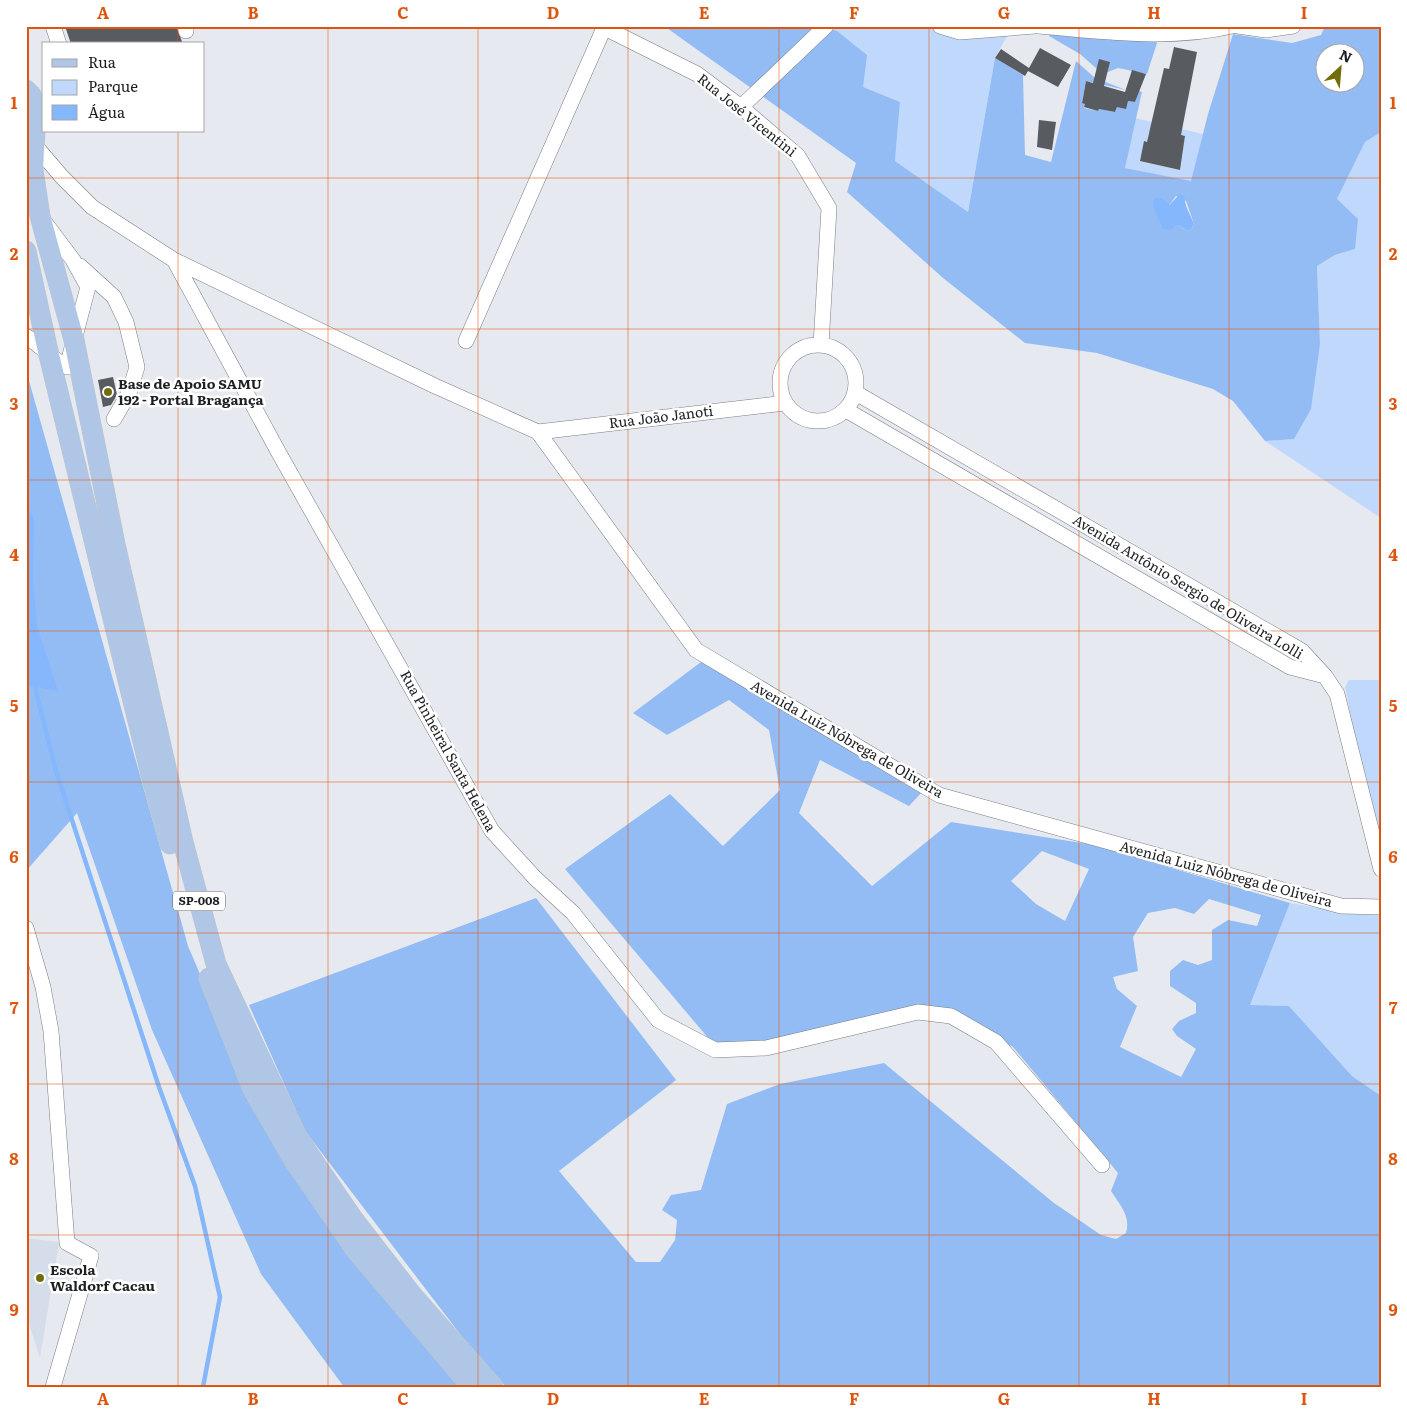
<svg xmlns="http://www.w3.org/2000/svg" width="1407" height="1413" viewBox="0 0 1407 1413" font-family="Literata,serif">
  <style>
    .built { fill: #d4dde9 }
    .green { fill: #bfd8fc; fill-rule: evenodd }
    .forest { fill: #94bcf4; fill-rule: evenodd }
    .water { fill: #84b7fc }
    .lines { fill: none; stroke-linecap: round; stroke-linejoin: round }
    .stream { stroke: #84b7fc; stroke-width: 4.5 }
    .building { fill: #585b60 }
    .minor-casing { stroke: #7a7e83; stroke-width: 16 }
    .major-casing { stroke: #c4c5c5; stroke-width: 21 }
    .minor { stroke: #fff; stroke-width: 15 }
    .major { stroke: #afc6e6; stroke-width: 20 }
    .grid { fill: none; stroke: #de560d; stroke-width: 1; stroke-opacity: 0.55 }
    .poi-dot { fill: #726d0b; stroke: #fff; stroke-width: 2 }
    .labels { text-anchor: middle; stroke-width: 5; stroke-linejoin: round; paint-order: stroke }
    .shield { fill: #fff; stroke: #626264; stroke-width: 1 }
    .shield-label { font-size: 12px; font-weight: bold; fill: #1e1f21 }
    .street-label { font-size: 14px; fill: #1e1f21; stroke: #fff }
    .poi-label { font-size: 14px; font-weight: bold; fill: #1e1f21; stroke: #fff; text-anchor: start }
    .neatline { fill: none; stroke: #de560d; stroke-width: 2 }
    .grid-label { font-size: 16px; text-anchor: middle; font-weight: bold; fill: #de560d }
  </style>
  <rect width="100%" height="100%" fill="#e6eaf0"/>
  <path class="built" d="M26 1238 59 1242 40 1358 26 1314Z"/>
  <path class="green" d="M822 26H940L1008 34 995 58 968 212 895 161 900 102 862 87Z
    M1135 118 1203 134 1192 182 1125 168ZM1149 132 1185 136 1180 170 1140 161 1144 142H1147Z
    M1381 132V518L1265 441 1294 439 1320 344 1317 266 1335 255 1355 249 1337 199 1365 142Z
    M1349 680H1381V865L1345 687Z
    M1290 903 1352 914 1381 915V1096L1352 1076 1289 1006 1250 1005Z"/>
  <path class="forest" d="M664 26H821L837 31 867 55 863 87 900 102 895 161 968 212 995 58 1023 75 1025 155 1051 162 1076 61 1095 78 1126 90 1086 81 1082 102 1085 104 1084 108 1098 111 1099 109 1115 112 1117 107 1128 101 1135 102 1139 91 1142 92 1125 168 1191 181 1208 114 1233 34 1292 43 1321 35 1325 26H1381V132L1365 142 1337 199 1358 219 1355 249 1335 255 1317 266 1320 344 1311 409 1294 439 1265 441 1233 401 1213 389 1097 353 1025 343 943 278 847 192 856 163ZM1324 52H1354V82H1324ZM1176 196 1186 201 1194 224 1191 230 1188 231 1178 225 1172 228 1169 205Z
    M1049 32 1156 40 1157 43 1147 74 1118 68 1108 72 1097 69 1080 54 1049 36Z
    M26 370 188 946 239 1065 462 1387H344L261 1274 152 1030 77 813 26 871Z
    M705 659 924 790 909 806 820 760 799 813 872 886 951 822 1094 845 1290 903 1250 1005 1289 1006 1352 1076 1381 1096V1387H506L463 1338 305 1131 249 1005 536 898 676 1080 559 1171 636 1262H660L675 1240 677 1220 662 1210 671 1195 701 1190 727 1104 780 1084 884 1063 1054 1203 1101 1235 1116 1239 1126 1233C1131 1216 1120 1205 1111 1191L1118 1173 1013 1047 939 1007 876 1015 765 1046H715L565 869 670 794 723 846 780 790 769 730 729 700 667 735 633 713ZM1042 851 1089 869 1065 921 1036 904 1011 881ZM1209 899 1261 915 1257 926 1228 920 1212 930V960L1198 965 1183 960 1170 971V986L1196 1003V1013L1179 1021 1172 1029 1177 1036 1196 1049 1181 1077 1120 1047 1137 1006 1117 989 1113 977 1138 971 1133 937 1148 913 1175 908 1194 914Z"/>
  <path class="water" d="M1180 194 1184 196 1186 206 1194 224 1191 230 1188 231 1178 225 1170 230 1163 229 1153 206 1154 198H1162L1169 205Z
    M26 504 34 519 33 578 37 626 58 691 26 685Z"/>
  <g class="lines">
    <path class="stream" d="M34 683 56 771 159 1087 195 1186 220 1297 203 1387"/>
  </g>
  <path class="building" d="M65 26H176L183 44H71Z
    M1174 47 1197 52 1181 135 1185 136 1180 170 1140 161 1144 141 1147 142 1164 68 1169 69Z
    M1040 48 1071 65 1058 87 1028 71 1025 76 995 58 1001 49 1029 68Z
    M1099 59 1110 62 1104 86 1125 92 1132 70 1146 74 1135 102 1128 101 1126 109 1117 107 1115 112 1099 109 1098 111 1084 107 1085 104 1082 103 1086 81 1093 83Z
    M1039 120 1056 122 1052 150 1037 147Z
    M113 377 117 395 111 405 103 407 98 380Z"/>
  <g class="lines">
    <defs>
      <path id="minor" d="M53 26 59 44
        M185 26 186 31
        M601 26 697 74 741 107 798 156 829 208 821 345
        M940 26 960 32 1035 26
        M1038 26C1102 31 1169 41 1232 26
        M1238 26 1266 30 1293 26
        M741 107 826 26
        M33 143 62 177 92 207 174 260 435 386 538 432 696 650 939 795 1341 906 1381 907
        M174 260 280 455 492 831 535 878 573 913 658 1020 715 1050 766 1048 918 1012 951 1016 996 1042 1102 1165
        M80 266 114 297 126 322 137 367 129 393 114 419
        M26 336C34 341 63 367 67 367L88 287 73 260 46 224
        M466 341 604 28
        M780 383a38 38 0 1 1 76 0a38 38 0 1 1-76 0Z
        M856 393 1302 651 1325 676 1337 694 1381 869
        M846 410 1290 667 1325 676
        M538 432 785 403
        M26 928 43 987 51 1031 67 1243 91 1256 53 1387"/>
      <path id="major" d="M26 90 31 95 36 109 33 170 40 216 74 340 115 544 183 842 216 964 297 1137 353 1219 412 1295 493 1387
        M26 251 48 351 152 779 170 844
        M209 978 253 1089 294 1160 356 1250 472 1387"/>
    </defs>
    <use href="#minor" class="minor-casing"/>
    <use href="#major" class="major-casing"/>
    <use href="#minor" class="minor"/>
    <use href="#major" class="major"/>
  </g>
  <path class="grid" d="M178 26V44M328 26V1387M478 26V1387M628 26V1387M779 26V1387M929 26V1387M1079 26V1387M1229 26V1387M178 131V1387M26 178H1381M26 329H1381M26 480H1381M26 631H1381M26 782H1381M26 933H1381M26 1084H1381M26 1235H1381"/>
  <g class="poi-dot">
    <circle cx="108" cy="392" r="5"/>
    <circle cx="40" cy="1278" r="5"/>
  </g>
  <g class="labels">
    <rect class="shield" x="173" y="891.5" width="52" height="19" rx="4"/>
    <g class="shield-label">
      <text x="199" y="905">SP-008</text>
    </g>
    <g class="street-label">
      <text transform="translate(747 115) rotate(39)" y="5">Rua José Vicentini</text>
      <text transform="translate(661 417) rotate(-7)" y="5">Rua João Janoti</text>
      <text transform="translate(1188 587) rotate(31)" y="5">Avenida Antônio Sergio de Oliveira Lolli</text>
      <text transform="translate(847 739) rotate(30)" y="5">Avenida Luiz Nóbrega de Oliveira</text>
      <text transform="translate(448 751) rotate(61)" y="5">Rua Pinheiral Santa Helena</text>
      <text transform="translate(1226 874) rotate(15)" y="5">Avenida Luiz Nóbrega de Oliveira</text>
    </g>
    <g class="poi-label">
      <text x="118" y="389">Base de Apoio SAMU<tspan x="118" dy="16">192 - Portal Bragança</tspan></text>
      <text x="50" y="1275">Escola<tspan x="50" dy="16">Waldorf Cacau</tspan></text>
    </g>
  </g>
  <rect width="1407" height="1413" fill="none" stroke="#ffffff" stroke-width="55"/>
  <rect x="42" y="42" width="162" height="90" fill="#ffffff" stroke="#a5a5a6"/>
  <rect x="52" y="59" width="25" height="8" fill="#afc6e6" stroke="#a5a5a6"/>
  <text x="88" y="68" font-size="15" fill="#1e1f21">Rua</text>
  <rect x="52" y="80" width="25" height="15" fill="#bfd8fc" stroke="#a5a5a6"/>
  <text x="88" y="92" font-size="15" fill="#1e1f21">Parque</text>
  <rect x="52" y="105" width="25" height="15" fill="#84b7fc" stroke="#a5a5a6"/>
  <text x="88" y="118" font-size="15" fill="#1e1f21">Água</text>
  <g transform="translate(1340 68) rotate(26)"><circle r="24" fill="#ffffff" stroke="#a5a5a6"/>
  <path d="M0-4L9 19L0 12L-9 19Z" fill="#726d0b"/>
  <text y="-8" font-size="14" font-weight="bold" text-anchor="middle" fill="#1e1f21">N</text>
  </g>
  <rect x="28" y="28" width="1352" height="1358" class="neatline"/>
  <g class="grid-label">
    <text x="103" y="19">A</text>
    <text x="253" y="19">B</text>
    <text x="403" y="19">C</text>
    <text x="553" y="19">D</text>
    <text x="704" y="19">E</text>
    <text x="854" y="19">F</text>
    <text x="1004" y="19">G</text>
    <text x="1154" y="19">H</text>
    <text x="1304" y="19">I</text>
    <text x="14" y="109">1</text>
    <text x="1393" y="109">1</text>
    <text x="14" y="260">2</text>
    <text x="1393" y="260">2</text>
    <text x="14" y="410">3</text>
    <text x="1393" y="410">3</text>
    <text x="14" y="561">4</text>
    <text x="1393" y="561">4</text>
    <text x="14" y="712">5</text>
    <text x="1393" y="712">5</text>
    <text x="14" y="863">6</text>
    <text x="1393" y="863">6</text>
    <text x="14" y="1014">7</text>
    <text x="1393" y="1014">7</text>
    <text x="14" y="1165">8</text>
    <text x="1393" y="1165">8</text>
    <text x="14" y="1316">9</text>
    <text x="1393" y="1316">9</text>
    <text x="103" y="1405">A</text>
    <text x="253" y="1405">B</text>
    <text x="403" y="1405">C</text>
    <text x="553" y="1405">D</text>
    <text x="704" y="1405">E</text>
    <text x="854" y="1405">F</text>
    <text x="1004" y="1405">G</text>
    <text x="1154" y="1405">H</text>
    <text x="1304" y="1405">I</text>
  </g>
</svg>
